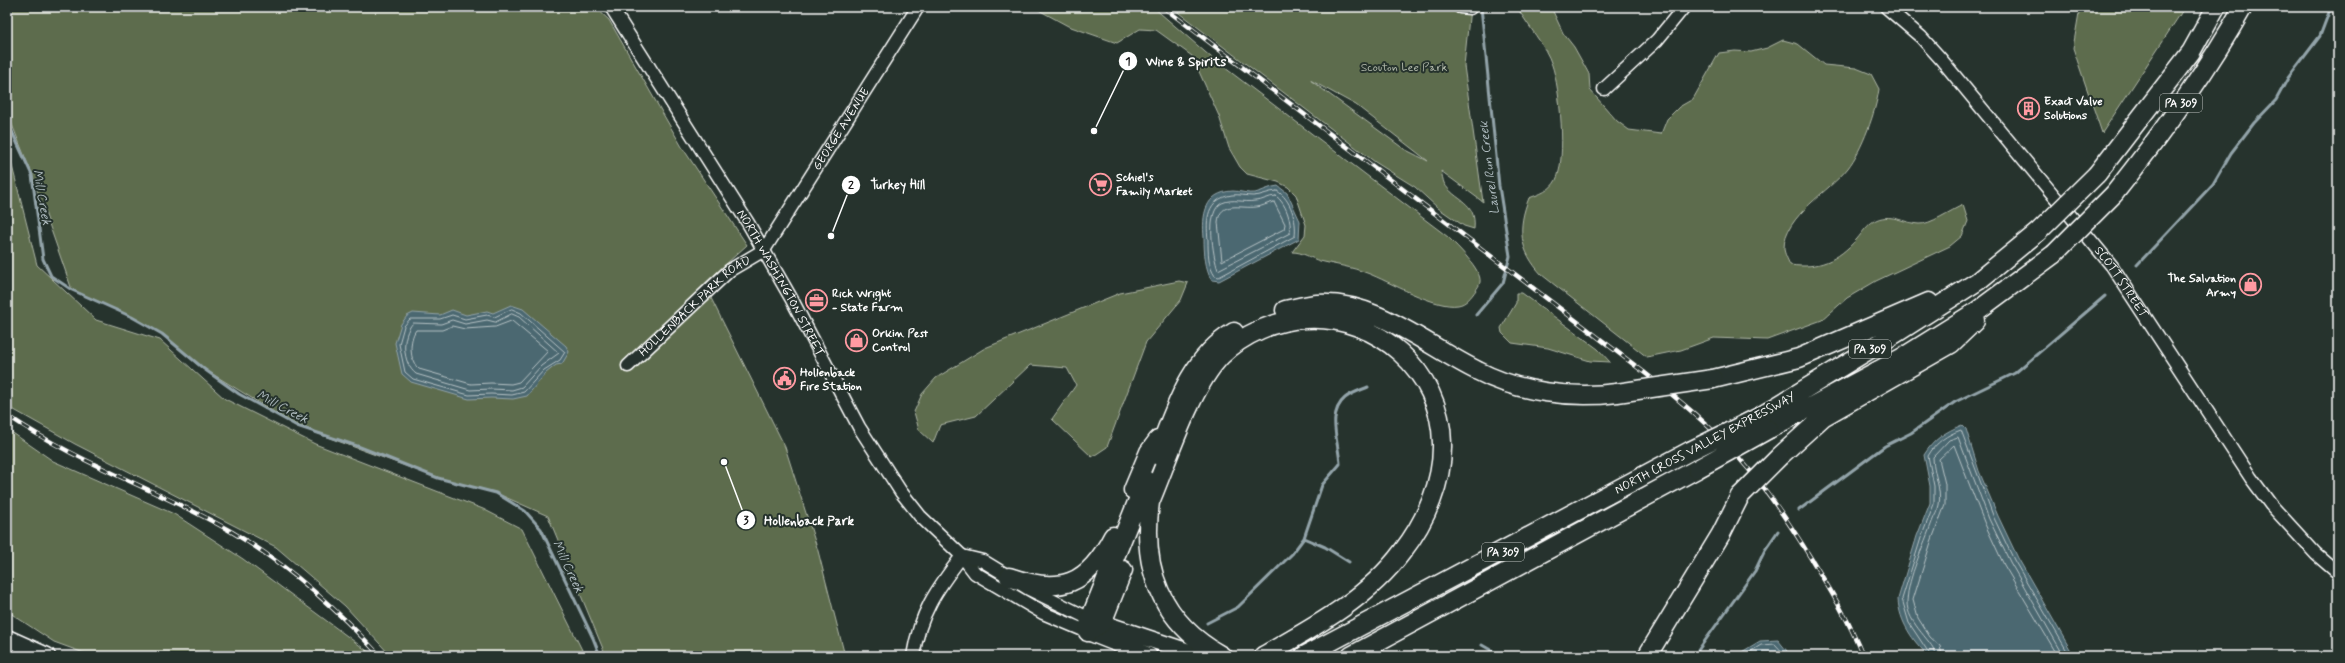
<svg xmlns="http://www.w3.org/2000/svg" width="2345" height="663" viewBox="0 0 2345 663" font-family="Mynerve,sans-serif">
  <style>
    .green { fill: #5d6c4e; stroke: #aeb6a6; fill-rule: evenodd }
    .water { fill: #4b6871; stroke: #93a4aa }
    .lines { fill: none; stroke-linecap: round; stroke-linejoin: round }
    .shore { stroke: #b7c3c6; stroke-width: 1 }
    .stream { stroke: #93a4aa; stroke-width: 3 }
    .minor-casing { stroke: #fff; stroke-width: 15 }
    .major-casing { stroke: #fff; stroke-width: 19 }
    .highway-casing { stroke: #fff; stroke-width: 21 }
    .minor { stroke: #26332d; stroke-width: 12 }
    .major { stroke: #26332d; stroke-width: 16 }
    .highway { stroke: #26332d; stroke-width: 18 }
    .rail-casing { stroke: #fff; stroke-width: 4.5 }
    .rail { stroke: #26332d; stroke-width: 3; stroke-dasharray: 9; stroke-linecap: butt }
    .highway-bridge-casing { stroke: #fff; stroke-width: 21; stroke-linecap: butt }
    .highway-bridge { stroke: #26332d; stroke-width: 18 }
    .labels { text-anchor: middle; stroke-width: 4; stroke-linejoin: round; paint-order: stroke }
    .shield { fill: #26332d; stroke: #bec2c0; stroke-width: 1 }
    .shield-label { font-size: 11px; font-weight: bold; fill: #fff }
    .park-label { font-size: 12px; fill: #b6bdaf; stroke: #26332d }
    .poi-label { font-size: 12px; font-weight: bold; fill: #fff; stroke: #26332d; text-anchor: start }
    .street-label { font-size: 12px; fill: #fff; stroke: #26332d }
    .water-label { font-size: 13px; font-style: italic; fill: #aebbbf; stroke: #26332d }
    .leader { fill: none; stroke: #fff; stroke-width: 1.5 }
    .callout-dot { fill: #fff; stroke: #26332d; stroke-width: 1.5 }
    .mark-label { font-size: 12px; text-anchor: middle; font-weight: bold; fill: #111 }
    .callout-label { font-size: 13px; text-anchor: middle; font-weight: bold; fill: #fff; stroke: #26332d; stroke-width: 4; stroke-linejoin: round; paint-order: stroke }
  </style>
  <rect width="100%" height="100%" fill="#26332d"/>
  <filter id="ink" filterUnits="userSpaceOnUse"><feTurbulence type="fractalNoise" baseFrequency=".025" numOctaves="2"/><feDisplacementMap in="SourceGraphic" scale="8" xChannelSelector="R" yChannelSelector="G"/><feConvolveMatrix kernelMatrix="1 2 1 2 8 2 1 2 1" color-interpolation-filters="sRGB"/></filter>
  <g filter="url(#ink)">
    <path class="green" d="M7 7H595L609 20 682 147 747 245 704 284 785 447 818 551 845 656H606L548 516 496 493 438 478 297 426 198 365 162 334 132 317 72 290 32 175 7 112Z
      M1033 7H1153L1212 58 1448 237C1457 246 1482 270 1480 282 1480 285 1477 288 1476 290 1471 297 1466 304 1458 305 1435 309 1389 281 1367 273 1352 267 1336 265 1320 261 1310 258 1303 252 1292 252L1305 235 1306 225 1296 195 1288 187 1278 182 1247 174 1240 167 1229 148 1219 116 1192 56 1156 30 1140 29 1117 43 1068 26Z
      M1171 7 1470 8 1464 66 1483 202 1441 171C1442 175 1443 180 1444 183 1455 202 1477 200 1474 229L1464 226 1438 208 1415 187 1375 162ZM1310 80 1356 105 1428 161 1404 149Z
      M1517 7H1551L1563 33 1574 47 1589 74 1590 90 1617 121 1629 130 1661 134 1667 119 1679 107 1693 99 1719 53 1735 51 1751 52 1767 48 1783 40 1798 44 1824 65 1856 68 1871 74 1879 89C1876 111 1862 150 1848 168 1830 191 1784 216 1784 248 1784 253 1788 260 1790 265 1819 269 1837 261 1857 239 1862 233 1868 224 1874 221 1890 212 1903 223 1919 224 1930 225 1951 210 1963 205L1968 221 1962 236 1950 246 1876 281 1847 298 1822 320 1767 340 1714 338 1681 350 1647 357 1542 275C1519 250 1517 228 1529 198 1540 194 1550 191 1556 180 1567 159 1560 88 1552 65 1546 46 1527 25 1517 7Z
      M2080 7H2185L2102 133 2073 48Z
      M7 146 37 265 96 320 160 340 225 399 315 444 483 509 522 529 585 656H391L345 606 276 547 75 444 7 406Z
      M1179 281 1188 283 1181 300 1146 342 1107 447 1092 457 1052 419 1076 385 1067 368 1030 365 976 416 940 425 933 443 919 430 914 412 922 394 936 378 985 348 1120 293Z
      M1516 293H1522L1598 349 1610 362 1590 361 1548 348 1512 343 1502 333 1501 328 1516 303Z
      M7 429 53 461 174 514 243 559 374 656H92L54 642 7 611Z"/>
    <path class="water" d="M1278 186 1287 193 1300 221 1299 239 1219 281 1212 280C1205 269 1204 252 1204 238 1202 216 1204 192 1233 191 1240 191 1248 194 1255 193 1263 191 1269 187 1278 186Z
      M511 305 523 309 566 346 569 352 562 364 556 365 546 373 527 396 513 399 491 398 469 399 411 382 402 374 395 343 401 324 407 316 413 313 440 315 452 310 466 315 487 311 493 313Z
      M1962 425 1966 429 1979 471 1998 516 2018 558 2074 656H1929C1913 642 1899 621 1898 599L1917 536 1930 503V486L1924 455C1934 439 1945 432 1962 425Z
      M1778 640 1791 656H1735L1760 641Z"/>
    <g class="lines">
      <path class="shore" d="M1277 191C1291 199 1297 221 1295 236L1219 277 1215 276C1208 267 1208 251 1208 240 1206 220 1206 199 1232 195 1239 194 1246 196 1253 196 1261 196 1269 191 1277 191Z
        M1276 196C1286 203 1292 222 1290 233L1218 270C1213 256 1205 211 1222 203 1233 198 1244 203 1255 201 1263 201 1268 196 1276 196Z
        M1274 202 1285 224 1284 229 1222 261 1218 222C1220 200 1241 209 1256 207 1262 207 1267 203 1274 202Z
        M512 309 521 313 565 352 560 360 544 370 524 392 512 395 491 394 469 395 413 379 405 372 399 344 404 326 410 319H440L452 315 465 319 487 315 494 317Z
        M512 314 519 317 559 353 541 366 522 387 512 390 491 389 470 390 416 374C402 363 401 336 413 323L441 324 452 320 465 324 487 320 495 322Z
        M512 321 548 351 519 382 511 384 491 383 471 384 419 369C409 361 409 340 416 330H442L452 326 465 329 495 327Z
        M1743 656 1761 645 1775 644 1786 656
        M1931 656 1909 623 1902 599 1921 538 1934 504V486L1928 456C1936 442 1947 435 1961 430L1994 518 2014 560 2070 656
        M1936 656C1936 643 1906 624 1907 601 1908 577 1924 545 1932 522 1934 516 1938 511 1939 505 1942 489 1933 473 1933 457L1949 440 1958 437 1989 519 2010 562 2064 656
        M1942 656 1940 646 1930 637 1918 618 1913 600 1931 542 1945 505V484L1939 459 1954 445 1984 522 2004 565 2058 656"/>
      <path class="stream" d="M7 121 32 175 43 259 51 276 72 290 132 317 162 334 204 369 239 394 297 426 360 447 438 478 496 493 525 511 541 529 593 638 600 656
        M2137 265 2213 184 2231 153 2254 123 2276 100 2288 78 2320 36 2331 7
        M1476 315 1503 283 1510 256 1499 186 1481 7
        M1799 510 1885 446 1911 433 1955 402 2015 373 2105 296
        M1304 538 1325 547 1349 562
        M1207 623 1238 607 1292 554 1304 538 1322 485 1340 464C1339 443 1326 414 1345 398 1351 393 1361 390 1368 387
        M1482 645 1501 656
        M1694 656 1755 571 1765 550 1778 531"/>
      <defs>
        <g id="minor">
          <path id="s1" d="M611 7 748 223 791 298 859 427 901 492 920 516 962 556 975 573 1043 613 1088 632"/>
          <path d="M1460 7 1470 8"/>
          <path id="s2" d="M1886 7 1921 37 1940 58 2112 266 2251 478 2271 505 2316 554 2338 573"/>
          <path d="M1604 89 1657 40 1684 7"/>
          <path id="s3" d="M628 366 730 270 764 250 918 7"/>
          <path d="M962 556 983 561 1029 589 1090 619"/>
          <path d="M913 656C920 613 936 590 962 556"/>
        </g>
        <path id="major" d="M1090 619 1201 656
          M1088 632 1149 656
          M7 638 47 656"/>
        <path id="highway" d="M2097 174 2191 52 2216 7
          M2114 194C2161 135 2206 73 2243 7
          M1285 310C1295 308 1307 305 1317 304 1376 300 1428 347 1478 371 1518 392 1572 399 1617 393
          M1713 379 1799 358 1929 302
          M1761 416 1898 332 1978 281 2038 232
          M1769 429 1905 356 1977 311 2054 254
          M1157 455C1175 409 1189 359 1234 332
          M1780 456 1823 417 1951 344 1975 321
          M1133 490 1149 452 1158 440
          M1009 577C1061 595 1088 585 1113 536
          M1088 632 1090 619 1146 480
          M1088 632 1102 623 1123 570
          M1222 656C1161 622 1141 570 1150 502 1168 460 1190 388 1221 356 1243 334 1275 320 1306 319 1377 315 1441 371 1442 443 1443 482 1426 521 1402 552 1367 599 1314 627 1263 656
          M1304 656 1690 451
          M1351 656 1697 469
          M1647 656 1721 534 1740 496"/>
      </defs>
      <use href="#minor" class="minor-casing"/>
      <use href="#major" class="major-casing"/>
      <use href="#highway" class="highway-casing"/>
      <use href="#minor" class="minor"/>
      <use href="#major" class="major"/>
      <use href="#highway" class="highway"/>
      <defs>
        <path id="rail" d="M1163 7 1645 373C1678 399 1711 426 1739 458 1767 489 1790 524 1812 560 1831 591 1850 622 1863 656
          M7 415C77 463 159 490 232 532 288 565 336 608 380 656"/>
      </defs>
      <use href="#rail" class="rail-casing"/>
      <use href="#rail" class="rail"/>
      <defs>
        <path id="highway-bridge" d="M2038 232 2097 174
          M2054 254 2114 194
          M1617 393 1713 379
          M1690 451 1761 416
          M1697 469 1769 429
          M1740 496 1780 456"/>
      </defs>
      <use href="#highway-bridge" class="highway-bridge-casing"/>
      <use href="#highway-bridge" class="highway-bridge"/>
    </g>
  </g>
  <defs>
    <symbol id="building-ring" viewBox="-11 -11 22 22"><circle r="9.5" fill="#26332d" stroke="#ff9aa2" stroke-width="1.5"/><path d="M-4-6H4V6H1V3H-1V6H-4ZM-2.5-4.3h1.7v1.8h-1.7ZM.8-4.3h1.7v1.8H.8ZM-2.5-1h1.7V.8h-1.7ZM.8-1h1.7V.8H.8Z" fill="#ff9aa2"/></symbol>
    <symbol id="supermarket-ring" viewBox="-11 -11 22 22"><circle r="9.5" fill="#26332d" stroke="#ff9aa2" stroke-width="1.5"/><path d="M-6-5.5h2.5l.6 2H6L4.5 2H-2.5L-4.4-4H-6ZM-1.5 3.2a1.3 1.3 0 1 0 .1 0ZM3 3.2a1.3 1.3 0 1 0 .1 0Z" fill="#ff9aa2"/></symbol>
    <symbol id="shop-ring" viewBox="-11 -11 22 22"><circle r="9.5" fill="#26332d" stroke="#ff9aa2" stroke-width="1.5"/><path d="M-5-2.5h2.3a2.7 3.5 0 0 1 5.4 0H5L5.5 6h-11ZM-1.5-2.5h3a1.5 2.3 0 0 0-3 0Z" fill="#ff9aa2"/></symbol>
    <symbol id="office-ring" viewBox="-11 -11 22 22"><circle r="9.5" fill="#26332d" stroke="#ff9aa2" stroke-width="1.5"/><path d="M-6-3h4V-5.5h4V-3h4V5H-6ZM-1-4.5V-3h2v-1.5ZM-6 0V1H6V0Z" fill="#ff9aa2"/></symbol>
    <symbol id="civic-ring" viewBox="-11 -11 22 22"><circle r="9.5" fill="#26332d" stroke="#ff9aa2" stroke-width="1.5"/><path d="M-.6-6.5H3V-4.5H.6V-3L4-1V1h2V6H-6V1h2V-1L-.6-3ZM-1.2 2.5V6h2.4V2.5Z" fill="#ff9aa2"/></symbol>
  </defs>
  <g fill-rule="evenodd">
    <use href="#building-ring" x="2016" y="96" width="25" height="25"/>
    <use href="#supermarket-ring" x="1088" y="172" width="25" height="25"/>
    <use href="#shop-ring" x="2238" y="272" width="25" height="25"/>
    <use href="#office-ring" x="804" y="288" width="25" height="25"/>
    <use href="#shop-ring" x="844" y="328" width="25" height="25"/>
    <use href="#civic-ring" x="772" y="366" width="25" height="25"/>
  </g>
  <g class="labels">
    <g class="shield">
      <rect x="2160" y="94" width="42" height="18" rx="3"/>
      <rect x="1849" y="340" width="42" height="18" rx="3"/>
      <rect x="1482" y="543" width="42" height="18" rx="3"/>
    </g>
    <g class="shield-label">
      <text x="2181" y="107">PA 309</text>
      <text x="1870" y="353">PA 309</text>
      <text x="1503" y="556">PA 309</text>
    </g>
    <g class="park-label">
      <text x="1404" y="71">Scouton Lee Park</text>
    </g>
    <g class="poi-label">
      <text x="2044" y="105">Exact Valve<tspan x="2044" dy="14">Solutions</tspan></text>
      <text x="1116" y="181">Schiel's<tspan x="1116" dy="14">Family Market</tspan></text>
      <text x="2236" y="282" text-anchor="end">The Salvation<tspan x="2236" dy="14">Army</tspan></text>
      <text x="832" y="297">Rick Wright<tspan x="832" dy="14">- State Farm</tspan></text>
      <text x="872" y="337">Orkin Pest<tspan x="872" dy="14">Control</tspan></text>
      <text x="800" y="376">Hollenback<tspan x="800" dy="14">Fire Station</tspan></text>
    </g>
    <g class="street-label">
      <text dy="4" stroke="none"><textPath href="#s3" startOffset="323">GEORGE AVENUE</textPath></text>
      <text dy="4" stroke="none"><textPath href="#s1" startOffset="324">NORTH WASHINGTON STREET</textPath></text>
      <text dy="4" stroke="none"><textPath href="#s2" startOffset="363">SCOTT STREET</textPath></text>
      <text dy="4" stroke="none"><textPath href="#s3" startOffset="90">HOLLENBACK PARK ROAD</textPath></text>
      <text transform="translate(1705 443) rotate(-28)" y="4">NORTH CROSS VALLEY EXPRESSWAY</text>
    </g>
    <g class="water-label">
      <text transform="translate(1488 168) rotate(-97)" y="5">Laurel Run Creek</text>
      <text transform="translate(43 197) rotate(80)" y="5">Mill Creek</text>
      <text transform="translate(283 406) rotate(28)" y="5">Mill Creek</text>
      <text transform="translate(569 566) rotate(65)" y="5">Mill Creek</text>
    </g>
  </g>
  <path class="leader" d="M1094 131L1128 61M831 236L851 185M724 462L746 520"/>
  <g class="callout-dot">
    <circle cx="1094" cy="131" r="4"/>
    <circle cx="831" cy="236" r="4"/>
    <circle cx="724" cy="462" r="4"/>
    <circle cx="1128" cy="61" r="10"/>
    <circle cx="851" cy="185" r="10"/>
    <circle cx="746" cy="520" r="10"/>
  </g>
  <g class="mark-label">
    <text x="1128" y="65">1</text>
    <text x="851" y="189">2</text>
    <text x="746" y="524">3</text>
  </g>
  <g class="callout-label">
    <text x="1186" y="66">Wine &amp; Spirits</text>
    <text x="898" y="189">Turkey Hill</text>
    <text x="809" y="525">Hollenback Park</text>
  </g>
  <rect width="2345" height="663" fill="none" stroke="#26332d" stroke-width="24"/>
  <rect x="12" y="12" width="2321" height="639" fill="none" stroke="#fff" stroke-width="1.5" filter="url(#ink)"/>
</svg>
